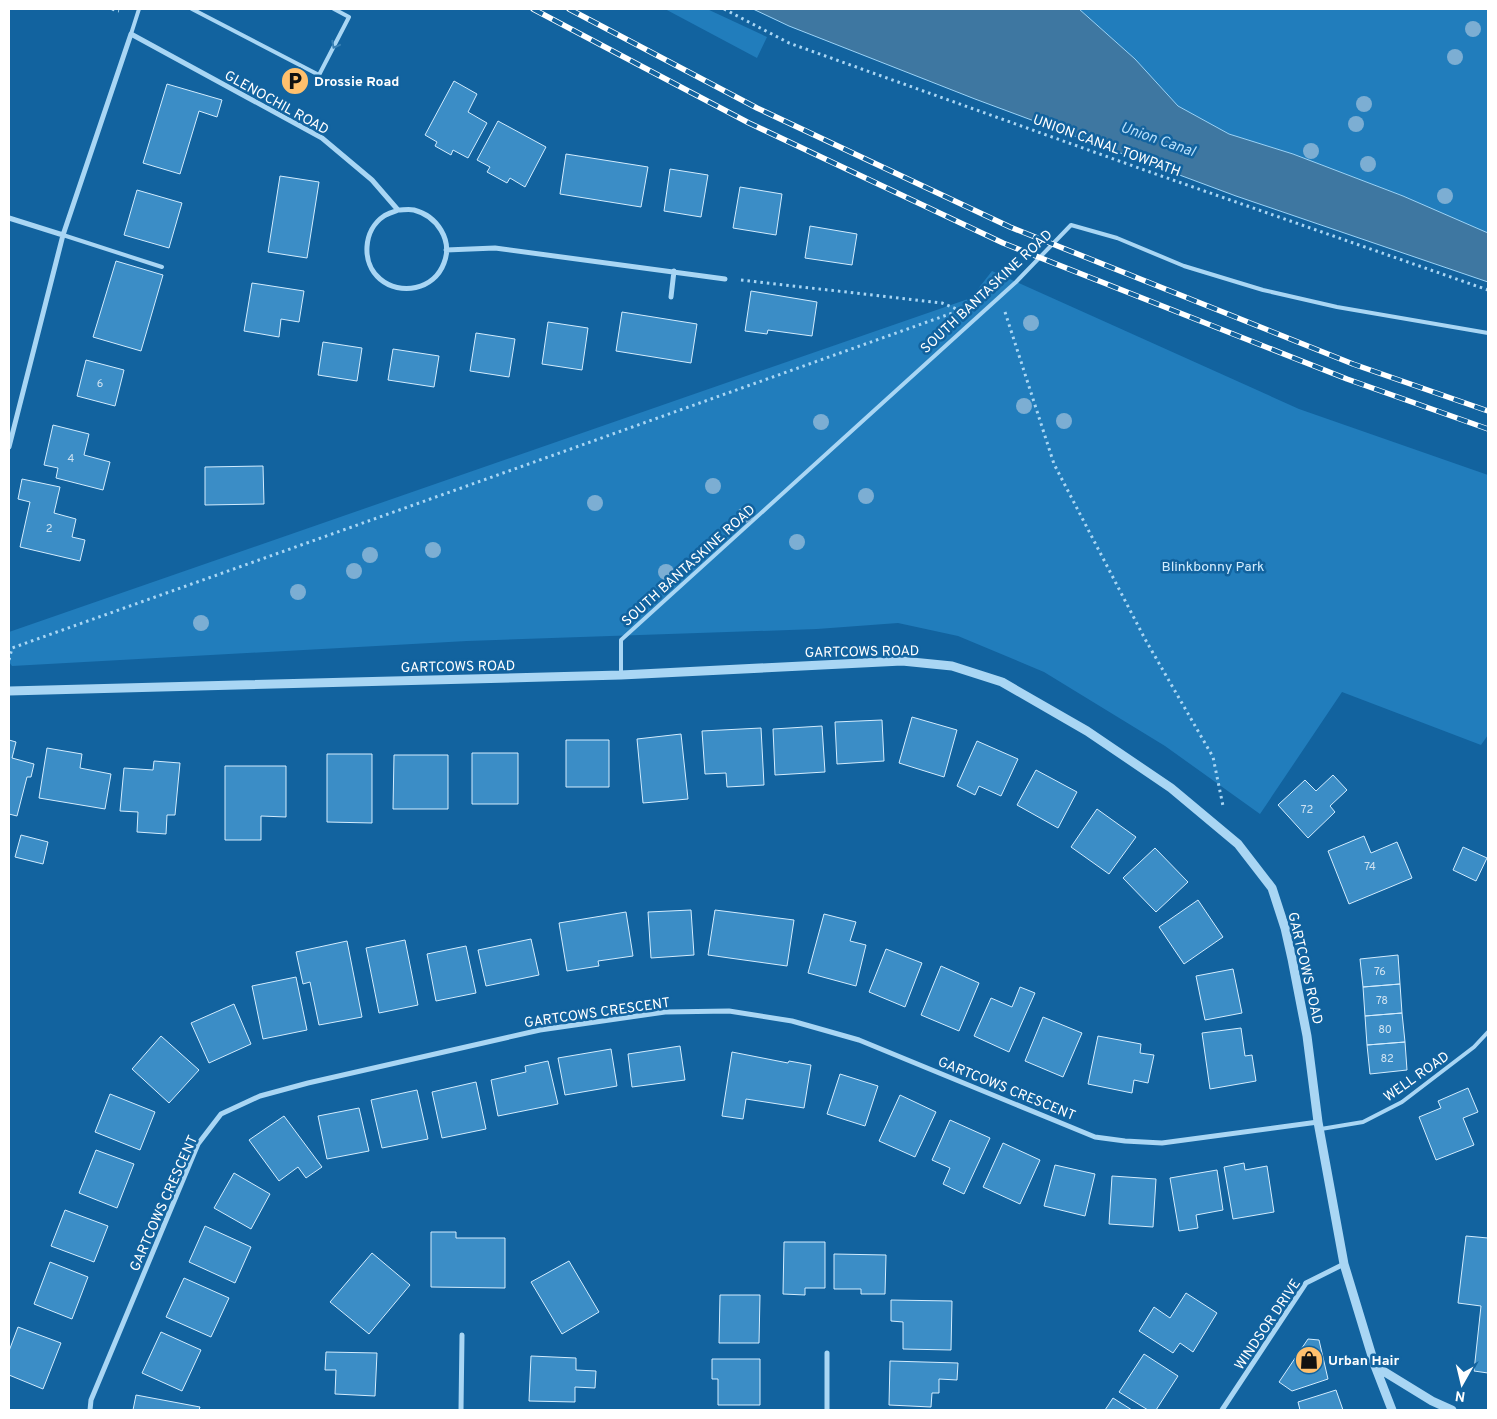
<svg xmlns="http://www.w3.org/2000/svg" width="1497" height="1419" viewBox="0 0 1497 1419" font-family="Overpass,sans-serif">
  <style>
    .green { fill: #217dbc }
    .water { fill: #3e77a1; stroke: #9bd3f7 }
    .building { fill: #3b8dc6; stroke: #d2ecfe }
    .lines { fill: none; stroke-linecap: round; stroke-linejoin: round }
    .path { stroke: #a9d6f4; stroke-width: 3; stroke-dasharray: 2.5 4; stroke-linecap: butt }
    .service { stroke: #a9d6f4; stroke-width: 4 }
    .minor { stroke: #a9d6f4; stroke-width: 5 }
    .tertiary { stroke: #a9d6f4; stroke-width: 9 }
    .rail-casing { stroke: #fff; stroke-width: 5.5 }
    .rail { stroke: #12639f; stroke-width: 4; stroke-dasharray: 11; stroke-linecap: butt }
    .tree { fill: #7caed3 }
    .oneway { stroke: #3880b4 }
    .labels { text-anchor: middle; stroke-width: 5; stroke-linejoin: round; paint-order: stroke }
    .number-label { font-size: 11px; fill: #cee2f1 }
    .poi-label { font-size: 14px; font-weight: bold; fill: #fff; stroke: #12639f; text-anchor: start }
    .street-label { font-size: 14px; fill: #fff; stroke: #12639f }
    .park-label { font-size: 14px; fill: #d2ecfe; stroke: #12639f }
    .water-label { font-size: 15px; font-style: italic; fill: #b6dffb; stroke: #12639f }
  </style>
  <rect width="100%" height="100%" fill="#12639f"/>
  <path class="green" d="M665 9H707L767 37 757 58Z
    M1079 9H1488V234L1403 196 1293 154 1229 134 1178 106 1135 59Z
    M992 271 1299 409 1488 475V735L1481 745 1342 692 1260 814 1165 746 1044 672 958 636 898 623 817 629 467 641 12 666 9 662V632L971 298Z"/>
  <path class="water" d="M753 9H1079L1135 59 1178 106 1229 134 1293 154 1403 196 1488 233V282L1236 196 975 99 789 26Z"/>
  <path class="building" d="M454 81 477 94 468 112 487 123 468 158 453 150 451 155 435 146 437 142 425 135Z
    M167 84 222 100 217 117 199 111 180 174 143 163Z
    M498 121 546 147 525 187 510 178 507 183 487 172 490 167 477 160Z
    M566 154 648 167 641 207 560 194Z
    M670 169 708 175 701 217 664 211Z
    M280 176 319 182 307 258 268 252Z
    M740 187 782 194 776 235 733 228Z
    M137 190 182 203 169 248 124 235Z
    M810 226 857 234 852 265 805 258Z
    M116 261 163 275 141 351 93 337Z
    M252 283 304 291 299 322 281 319 279 337 244 331Z
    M751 291 817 302 812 336 768 330 767 334 745 331Z
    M622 312 697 324 691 363 616 351Z
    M548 322 588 328 582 370 542 364Z
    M476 333 515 339 509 377 470 371Z
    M323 342 362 348 357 381 318 375Z
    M393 349 439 356 434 387 388 380Z
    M86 360 124 370 115 406 77 396Z
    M53 425 89 434 84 455 110 462 103 490 56 478 58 468 44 465Z
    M263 466 264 504 205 505V467Z
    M22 479 60 487 54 513 76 519 72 537 85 540 80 561 20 547 30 502 18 499Z
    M912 717 957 730 944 777 899 763Z
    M882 720 884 761 837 764 835 722Z
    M822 726 825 772 775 775 773 729Z
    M761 728 764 785 727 787 726 773 705 774 702 731Z
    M681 734 688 799 643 803 637 739Z
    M9 740 16 742 12 758 34 764 31 777H27L17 816 9 814Z
    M566 740H609V787H566Z
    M977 741 1018 759 1001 796 979 786 975 795 957 786Z
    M47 748 82 754 80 768 111 774 105 809 39 798Z
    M472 753H518V804H472Z
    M327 754H372V823L327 822Z
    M394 755H448V809H393Z
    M154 761 180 763 175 815H167L166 834 137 832 138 812 120 811 124 768 153 770Z
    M225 766H286V817L261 816V840H225Z
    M1036 770 1077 792 1058 828 1017 805Z
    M1333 775 1347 790 1330 806 1335 812 1308 838 1278 805 1305 780 1316 791Z
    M1097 809 1136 837 1109 874 1071 847Z
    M21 835 48 842 43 864 15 857Z
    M1364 836 1371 853 1397 842 1412 878 1349 904 1328 851Z
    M1463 847 1487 858 1476 881 1453 870Z
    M1155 848 1188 882 1156 912 1123 878Z
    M1198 900 1223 937 1184 964 1159 927Z
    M691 910 694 955 651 958 648 912Z
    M715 910 794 920 787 966 708 955Z
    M626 912 633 956 598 961 599 966 567 971 559 923Z
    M824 914 856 922 850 941 866 945 856 986 808 973Z
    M531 939 539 975 486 986 478 950Z
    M405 940 418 1005 379 1013 366 948Z
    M347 941 362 1017 319 1025 310 982 303 984 296 952Z
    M466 946 476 993 436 1001 427 954Z
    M886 949 922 963 905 1007 869 992Z
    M1398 955 1400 984 1363 987 1360 959Z
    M941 966 979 983 959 1031 921 1015Z
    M1233 969 1242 1013 1205 1020 1196 976Z
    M296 977 307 1030 263 1039 252 986Z
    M1400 984 1402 1013 1365 1016 1363 987Z
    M1020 987 1035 993 1009 1052 974 1036 991 998 1012 1007Z
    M234 1004 251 1044 209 1063 191 1023Z
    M1402 1013 1405 1042 1367 1045 1365 1016Z
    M1043 1017 1082 1033 1063 1077 1025 1061Z
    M1241 1028 1245 1056 1252 1055 1256 1081 1210 1089 1202 1033Z
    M161 1036 199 1070 169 1103 132 1069Z
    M1098 1036 1141 1044 1140 1053 1154 1055 1148 1083 1134 1080 1132 1093 1088 1084Z
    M1405 1042 1407 1070 1370 1074 1367 1045Z
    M680 1046 685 1080 632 1087 628 1054Z
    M611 1049 617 1086 565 1095 558 1058Z
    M732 1052 788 1063 789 1061 811 1065 804 1108 746 1099 743 1119 722 1116Z
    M548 1061 558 1104 498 1116 491 1080 526 1072 525 1066Z
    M840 1074 878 1086 865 1126 827 1114Z
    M476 1082 486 1129 442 1138 432 1092Z
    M1468 1088 1478 1112 1463 1118 1474 1145 1436 1160 1419 1117 1441 1108 1438 1101Z
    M417 1090 428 1139 382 1148 371 1100Z
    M110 1094 155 1112 140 1150 95 1132Z
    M900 1095 936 1112 915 1157 879 1141Z
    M359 1108 369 1151 327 1159 318 1116Z
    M284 1116 322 1167 306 1178 298 1167 279 1181 249 1140Z
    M950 1120 990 1138 964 1194 943 1184 950 1168 932 1160Z
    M1003 1143 1040 1160 1020 1204 983 1187Z
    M96 1150 134 1164 117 1208 79 1193Z
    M1244 1163 1245 1170 1267 1166 1274 1212 1233 1219 1224 1167Z
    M1055 1165 1095 1174 1085 1216 1044 1206Z
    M1217 1170 1223 1210 1196 1215 1198 1228 1179 1231 1170 1178Z
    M234 1173 270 1194 251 1229 214 1208Z
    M1112 1176 1156 1179 1153 1227 1109 1224Z
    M65 1210 108 1226 94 1262 51 1246Z
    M205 1226 251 1247 235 1283 189 1262Z
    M431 1232H456V1238H505V1288L431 1287Z
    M1466 1236 1488 1238V1373L1474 1371 1481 1306 1458 1303Z
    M784 1242H825V1288H805V1295L783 1294Z
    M372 1253 410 1285 369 1334 330 1302Z
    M834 1254 886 1255 885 1294H861V1289H834Z
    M569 1261 599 1312 562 1334 531 1282Z
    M50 1262 88 1277 72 1319 34 1304Z
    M184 1278 229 1298 211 1337 166 1317Z
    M1186 1293 1217 1313 1193 1352 1180 1343 1173 1353 1139 1331 1154 1307 1170 1318Z
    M720 1295H760L759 1343H719Z
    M891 1300 952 1301 951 1350 903 1349V1322L891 1321Z
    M18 1327 61 1343 43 1389 9 1375V1351Z
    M161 1332 201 1350 182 1391 142 1373Z
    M1308 1339 1319 1340 1328 1379 1292 1391 1279 1382Z
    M326 1352 377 1353 375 1396 335 1394 336 1370H325Z
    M1144 1354 1178 1376 1156 1410H1148L1119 1392Z
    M531 1356 576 1358V1370L596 1371 595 1388 575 1387V1402L529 1401Z
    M712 1359H760V1405H718V1379H712Z
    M890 1361 958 1363 957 1380 939 1379V1393H932L931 1407 889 1405Z
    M1336 1390 1343 1410H1300L1298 1402Z
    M136 1395 200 1407 199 1410H133Z
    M1113 1398 1132 1410H1105Z"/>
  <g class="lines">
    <path class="path" d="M112 9 119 11
      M724 9 789 43 1150 172 1488 290
      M741 280 942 303 959 310
      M1005 312 1054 464 1145 639 1213 757 1223 806
      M9 660 12 648 958 311"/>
    <path class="service" d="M192 9 319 75 349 17 334 9
      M131 34 139 9
      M63 235 162 267
      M621 675V640L1016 282 1071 225 1117 238 1184 266 1263 290 1337 307 1488 333
      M1321 1129 1363 1122 1402 1102 1474 1047 1488 1032"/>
    <path class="minor" d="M9 218 63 235
      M446 250 495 248 725 279
      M671 297 674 271
      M9 447 63 235 131 34 322 138 372 180 398 210C403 210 409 209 414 210 437 216 453 240 444 263 434 290 400 296 380 279 361 263 363 230 384 216 388 213 394 212 398 210
      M90 1410 91 1400 198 1144 221 1114 260 1096 308 1083 540 1030 665 1012 729 1011 792 1021 859 1040 1095 1137 1125 1141 1162 1143 1318 1122
      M461 1410 462 1335
      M827 1410V1353
      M1222 1410 1306 1283 1344 1264"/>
    <path class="tertiary" d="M9 691 621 675 902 661 952 666 1002 682 1087 731 1171 788 1238 844 1272 888 1285 928 1292 959 1307 1036 1318 1122 1344 1264 1375 1366 1392 1410
      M1375 1366 1432 1401 1452 1410"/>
    <defs>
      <path id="rail" d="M533 9 749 123 1003 243 1347 379 1488 429
        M569 9 757 108 1010 227 1353 364 1488 411"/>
    </defs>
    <use href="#rail" class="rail-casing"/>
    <use href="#rail" class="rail"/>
  </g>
  <g class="tree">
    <circle cx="1473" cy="29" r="8"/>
    <circle cx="1455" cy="57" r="8"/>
    <circle cx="1364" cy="104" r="8"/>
    <circle cx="1356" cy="124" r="8"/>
    <circle cx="1311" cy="151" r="8"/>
    <circle cx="1368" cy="164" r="8"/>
    <circle cx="1445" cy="196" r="8"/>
    <circle cx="1031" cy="323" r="8"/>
    <circle cx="1024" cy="406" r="8"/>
    <circle cx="1064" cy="421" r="8"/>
    <circle cx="821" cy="422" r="8"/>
    <circle cx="713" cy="486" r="8"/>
    <circle cx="866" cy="496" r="8"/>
    <circle cx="595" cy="503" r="8"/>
    <circle cx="745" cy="515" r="8"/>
    <circle cx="797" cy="542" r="8"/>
    <circle cx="433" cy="550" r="8"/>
    <circle cx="370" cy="555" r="8"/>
    <circle cx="354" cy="571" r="8"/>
    <circle cx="666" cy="572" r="8"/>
    <circle cx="298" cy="592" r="8"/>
    <circle cx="201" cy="623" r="8"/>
  </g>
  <defs><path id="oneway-chevron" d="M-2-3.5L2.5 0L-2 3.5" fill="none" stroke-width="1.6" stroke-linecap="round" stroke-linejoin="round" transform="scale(1.25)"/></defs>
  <use class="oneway" href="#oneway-chevron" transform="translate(335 45) rotate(118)"/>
  <defs>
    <symbol id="parking-disc" viewBox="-11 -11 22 22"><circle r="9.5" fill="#ffc06d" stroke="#12639f"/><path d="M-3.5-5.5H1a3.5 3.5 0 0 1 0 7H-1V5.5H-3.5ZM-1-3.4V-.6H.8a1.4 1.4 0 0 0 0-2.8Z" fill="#111"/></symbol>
    <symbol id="shop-disc" viewBox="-11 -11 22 22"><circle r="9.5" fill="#ffc06d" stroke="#12639f"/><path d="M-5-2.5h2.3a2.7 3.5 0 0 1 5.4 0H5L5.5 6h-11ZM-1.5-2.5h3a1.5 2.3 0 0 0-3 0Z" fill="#111"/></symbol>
  </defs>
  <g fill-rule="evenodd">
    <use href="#parking-disc" x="279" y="65" width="32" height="32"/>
    <use href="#shop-disc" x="1293" y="1344" width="32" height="32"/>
  </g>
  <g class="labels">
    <g class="number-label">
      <text x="100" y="387">6</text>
      <text x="71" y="462">4</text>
      <text x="49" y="532">2</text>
      <text x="1307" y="813">72</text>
      <text x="1370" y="870">74</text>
      <text x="1380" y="975">76</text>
      <text x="1382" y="1004">78</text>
      <text x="1385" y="1033">80</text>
      <text x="1387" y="1062">82</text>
    </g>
    <g class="poi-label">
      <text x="314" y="86">Drossie Road</text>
      <text x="1328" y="1365">Urban Hair</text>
    </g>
    <g class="street-label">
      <text transform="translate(277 102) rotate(29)" y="5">GLENOCHIL ROAD</text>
      <text transform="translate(1107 145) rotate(20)" y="5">UNION CANAL TOWPATH</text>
      <text transform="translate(986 291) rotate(-43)" y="5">SOUTH BANTASKINE ROAD</text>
      <text transform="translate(688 565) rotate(-42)" y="5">SOUTH BANTASKINE ROAD</text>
      <text transform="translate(862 651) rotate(-1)" y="5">GARTCOWS ROAD</text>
      <text transform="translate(458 666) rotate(-1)" y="5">GARTCOWS ROAD</text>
      <text transform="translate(1306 968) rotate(77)" y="5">GARTCOWS ROAD</text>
      <text transform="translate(597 1012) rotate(-8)" y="5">GARTCOWS CRESCENT</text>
      <text transform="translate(1416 1076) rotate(-35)" y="5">WELL ROAD</text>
      <text transform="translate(1007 1088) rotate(22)" y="5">GARTCOWS CRESCENT</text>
      <text transform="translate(163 1203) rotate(-66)" y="5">GARTCOWS CRESCENT</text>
      <text transform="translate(1267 1324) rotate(-56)" y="5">WINDSOR DRIVE</text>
    </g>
    <g class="park-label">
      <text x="1213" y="571">Blinkbonny Park</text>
    </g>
    <g class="water-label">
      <text transform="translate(1158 139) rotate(19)" y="5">Union Canal</text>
    </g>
  </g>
  <rect width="1497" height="1419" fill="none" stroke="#ffffff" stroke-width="20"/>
  <g transform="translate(1462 1384) rotate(188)" stroke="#12639f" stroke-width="4" paint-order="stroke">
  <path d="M0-4L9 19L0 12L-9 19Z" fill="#ffffff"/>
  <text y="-8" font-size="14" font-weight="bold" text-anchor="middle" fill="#ffffff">N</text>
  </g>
</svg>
